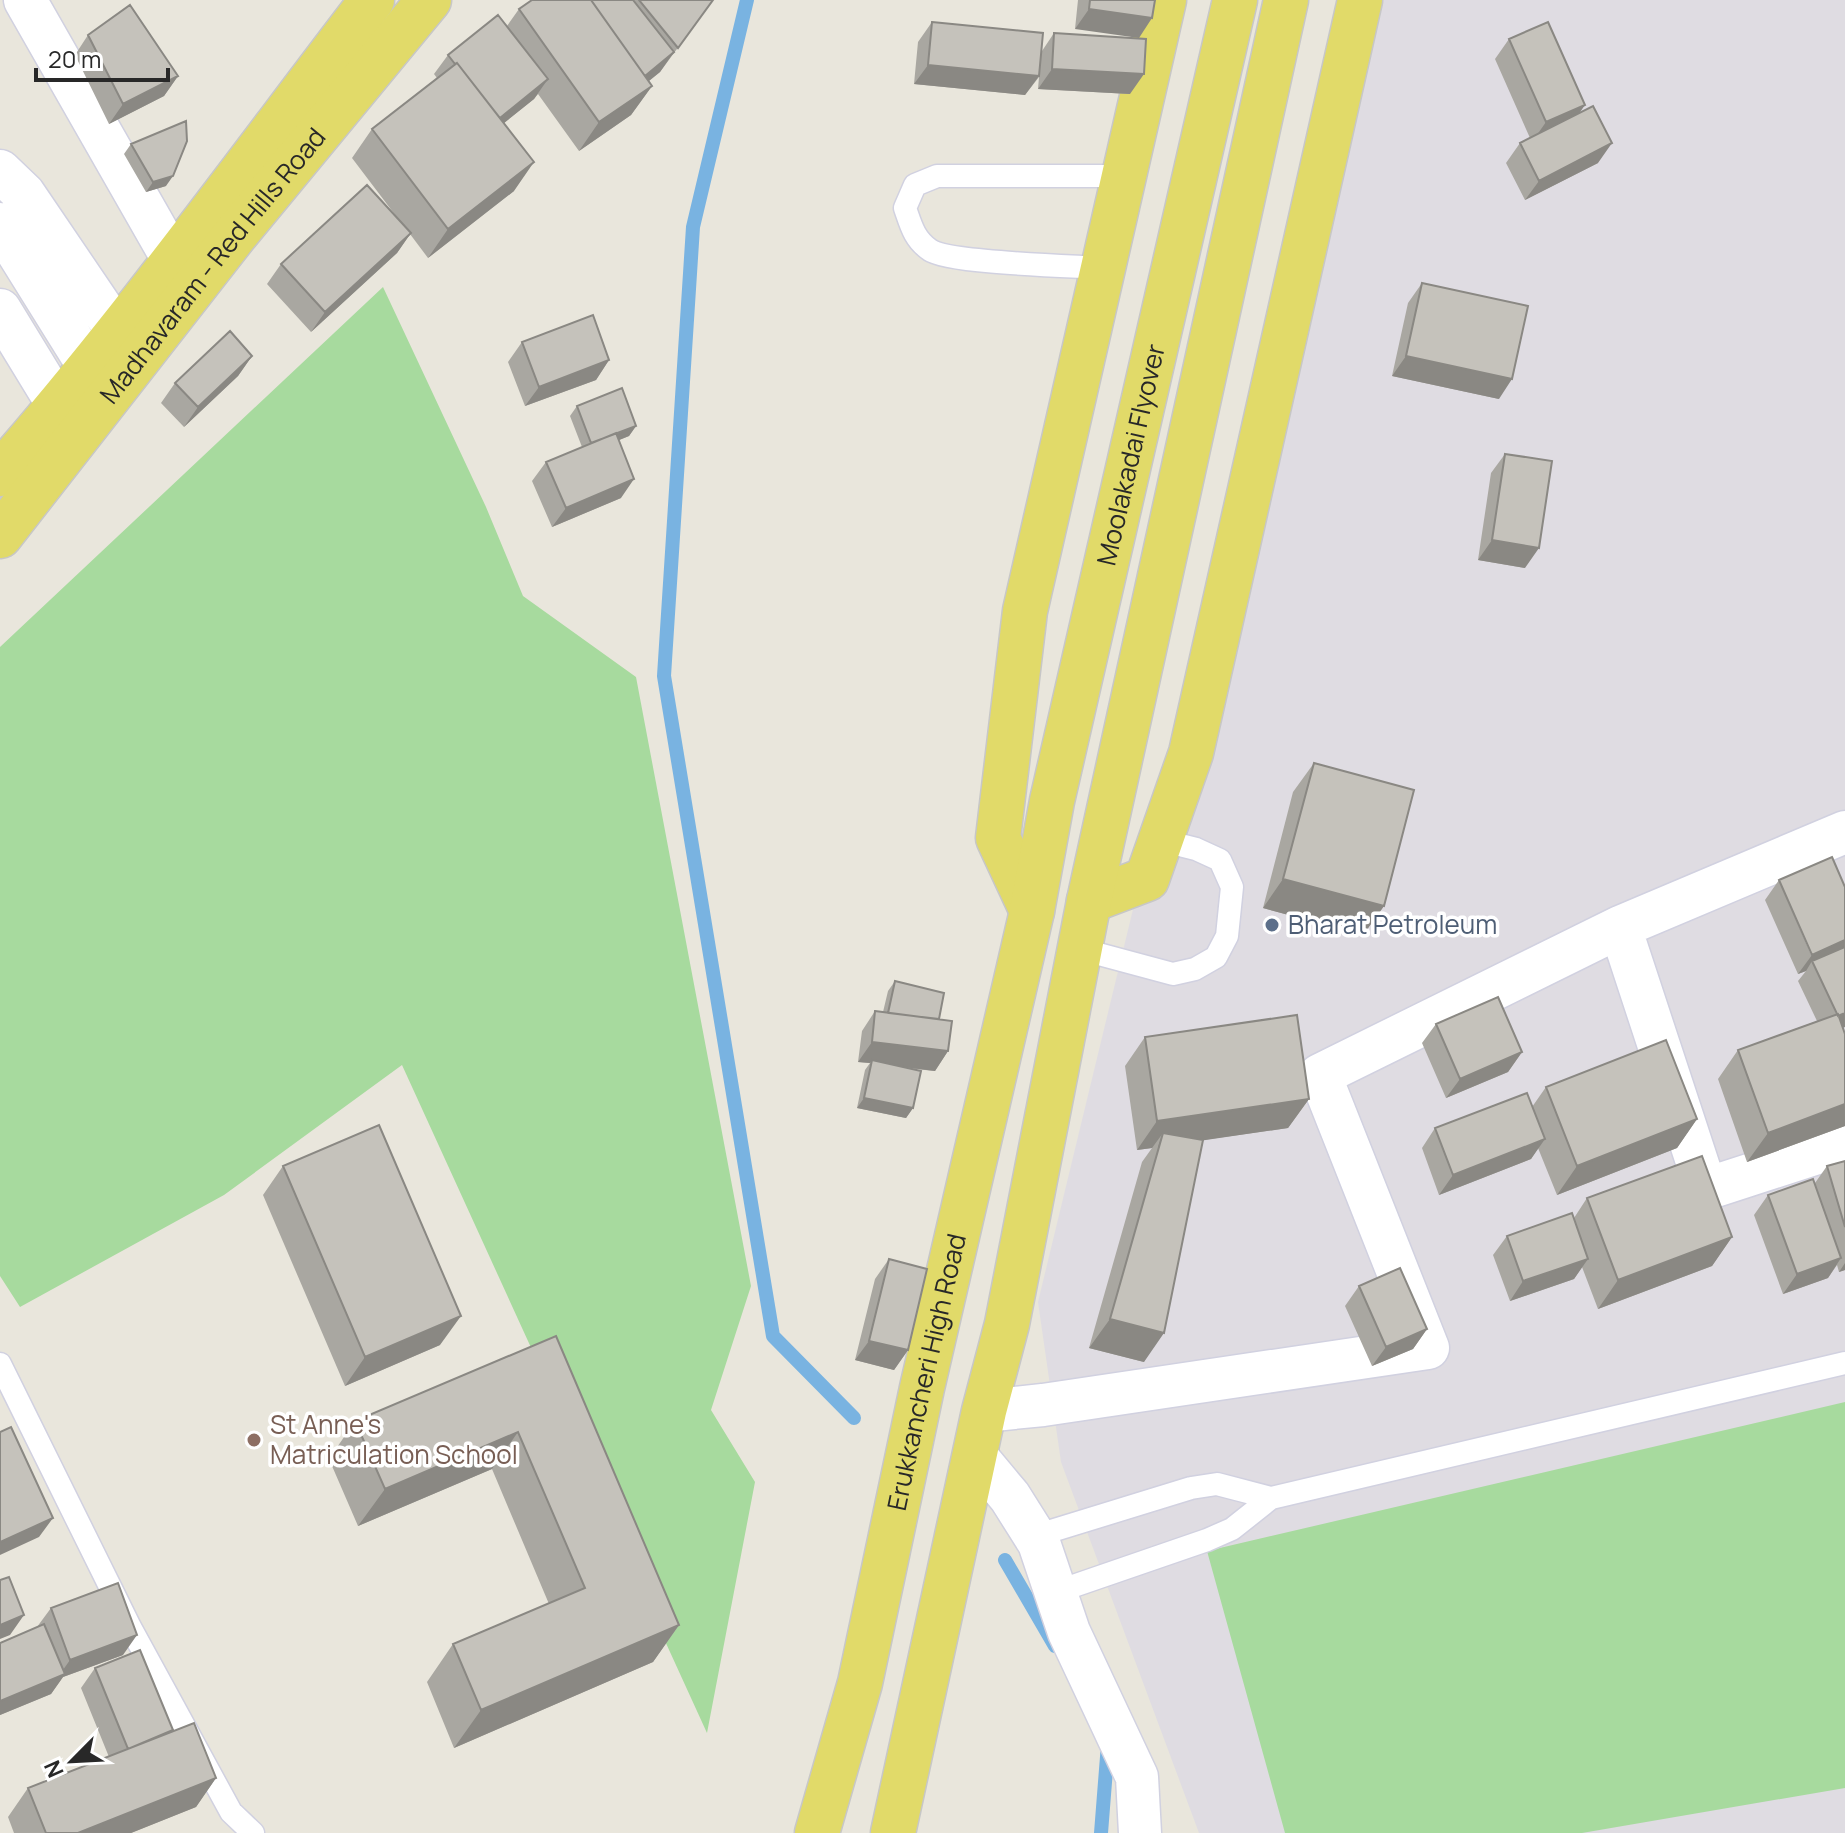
<svg xmlns="http://www.w3.org/2000/svg" width="1845" height="1833" viewBox="0 0 1845 1833" font-family="Manrope,sans-serif">
  <style>
    .industrial { fill: #dfdce2 }
    .green { fill: #a7da9e }
    .lines { fill: none; stroke-linecap: round; stroke-linejoin: round }
    .stream { stroke: #79b3e1; stroke-width: 14 }
    .service-casing { stroke: #d1d1e0; stroke-width: 25 }
    .minor-casing { stroke: #d1d1e0; stroke-width: 45 }
    .primary-casing { stroke: #c7c7c7; stroke-width: 47 }
    .service { stroke: #fff; stroke-width: 22 }
    .minor { stroke: #fff; stroke-width: 42 }
    .primary { stroke: #e1da69; stroke-width: 44 }
    .wall { fill: #a9a7a1 }
    .shaded-wall { fill: #8a8883 }
    .building { fill: #c5c2bb; stroke: #8a8883; stroke-width: 2 }
    .service-dot { fill: #5c6f8a; stroke: #fff; stroke-width: 3 }
    .education-dot { fill: #8d6e63; stroke: #fff; stroke-width: 3 }
    .labels { text-anchor: middle; stroke-width: 7; stroke-linejoin: round; paint-order: stroke }
    .street-label { font-size: 26px; fill: #282828; stroke: #fff }
    .service-label { font-size: 26px; fill: #4e5e75; stroke: #fff; text-anchor: start }
    .education-label { font-size: 26px; fill: #785e54; stroke: #fff; text-anchor: start }
  </style>
  <rect width="100%" height="100%" fill="#e9e6dc"/>
  <path class="industrial" d="M1353 0H1845V1833H1199L1061 1462 1038 1302Z"/>
  <path class="green" d="M383 287 486 507 523 596 636 677 751 1286 711 1410 755 1482 707 1733 402 1065 224 1195 20 1307 0 1276V647Z
    M1845 1402V1788L1582 1833H1285L1207 1551Z"/>
  <g class="lines">
    <path class="stream" d="M747 0 693 227 664 676 773 1336 854 1418
      M1005 1560 1055 1646
      M1101 1833 1108 1744"/>
    <defs>
      <path id="service" d="M1103 268C1073 266 948 263 930 250 914 239 911 225 905 208L915 185 937 176H1124
        M1080 949 1173 974 1195 969 1216 957 1227 936 1232 887 1220 860 1196 849 1160 840
        M0 1364 130 1627 231 1812 253 1833
        M1035 1536 1191 1488 1217 1484 1271 1498
        M1056 1592 1207 1540 1232 1529 1271 1498 1845 1363"/>
      <path id="minor" d="M25 0 191 291
        M0 171 24 194 117 331
        M0 224 89 367
        M0 310 58 405
        M1620 927 1706 1189 1845 1144
        M984 1411 1043 1405 1428 1348 1320 1075 1620 927 1845 832
        M975 1455 1010 1497 1039 1543 1069 1632 1137 1777 1140 1833"/>
      <g id="primary">
        <path d="M0 474C132 323 250 159 372 0"/>
        <path id="s1" d="M0 536 235 235 429 0"/>
        <path d="M1089 901 1147 879 1191 753 1360 0"/>
        <path d="M1032 911 998 838 1025 611 1164 0"/>
        <path id="s2" d="M817 1833 860 1683 922 1388 1032 911 1052 801 1235 0"/>
        <path d="M893 1833 984 1411 1007 1324 1089 901 1286 0"/>
      </g>
    </defs>
    <use href="#service" class="service-casing"/>
    <use href="#minor" class="minor-casing"/>
    <use href="#primary" class="primary-casing"/>
    <use href="#service" class="service"/>
    <use href="#minor" class="minor"/>
    <use href="#primary" class="primary"/>
  </g>
  <path class="wall" d="M532 0H713L660 72 649 81 652 86 631 115 579 151 538 94 534 99 504 123 514 191 428 258 410 234 397 253 311 332 267 284 281 264 399 220 352 158 372 129 437 78 434 74 448 55 507 26 519 9Z
    M1078 0H1155L1075 29Z
    M932 22 1042 51 1054 33 1130 94 1038 89 1039 77 1025 95 914 84 918 42Z
    M88 35 178 76 164 96 109 124 75 55Z
    M1509 39 1578 114 1598 163 1525 200 1506 163 1520 143 1530 138 1495 59Z
    M131 144 166 186 146 192 124 154Z
    M1422 283 1499 399 1392 376 1408 303Z
    M522 342 609 360 596 380 525 406 508 362Z
    M252 356 238 376 184 427 161 403 175 383Z
    M577 406 636 426 629 436 619 440 621 498 552 527 532 481 546 462 582 447 570 416Z
    M1505 454 1525 568 1478 560 1491 473Z
    M1314 763 1384 906 1363 935 1263 908 1293 792Z
    M1779 880 1845 1034V1126L1747 1162 1718 1079 1738 1050 1817 1021 1798 981 1806 971 1798 974 1765 900Z
    M895 981 939 1019 948 1051 935 1071 905 1068 913 1108 906 1118 857 1108 865 1070 870 1063 858 1062 862 1031 875 1011 883 1012 888 991Z
    M1436 1024 1522 1052 1508 1072 1446 1098 1422 1043Z
    M1145 1037 1309 1099 1288 1128 1203 1140 1144 1362 1089 1348 1142 1162 1152 1148 1137 1150 1125 1066Z
    M1546 1087 1697 1119 1677 1148 1557 1195 1538 1148 1531 1159 1439 1195 1422 1148 1435 1128 1532 1107Z
    M1845 1161V1270L1839 1272 1837 1265 1828 1278 1783 1294 1754 1215 1768 1195 1815 1183 1827 1166Z
    M283 1166 440 1345 345 1386 263 1195Z
    M1587 1198 1732 1237 1712 1266 1598 1309 1582 1267 1574 1279 1510 1301 1493 1255 1507 1236 1574 1218Z
    M889 1259 908 1350 894 1370 855 1360 875 1279Z
    M1359 1286 1427 1329 1413 1349 1372 1366 1345 1306Z
    M556 1336 679 1625 653 1662 454 1748 427 1682 453 1644 549 1604 492 1469 358 1526 329 1459 355 1421Z
    M51 1608 123 1655 63 1677 51 1694 0 1715V1643L37 1627Z
    M95 1668 173 1730 216 1778 196 1807 131 1833H14L8 1817 28 1788 109 1757 81 1688Z"/>
  <path class="shaded-wall" d="M1089 9 1152 18 1139 38 1075 29Z
    M674 52 660 72 630 96 644 76Z
    M928 65 1039 76 1025 95 914 84Z
    M1052 69 1144 74 1130 94 1038 89Z
    M178 76 164 96 109 124 123 104Z
    M548 79 534 99 484 139 498 119Z
    M652 86 631 115 579 151 599 122Z
    M1585 105 1571 125 1532 142 1546 122Z
    M1612 143 1598 163 1525 200 1539 181Z
    M534 162 514 191 428 258 448 229Z
    M173 176 166 186 146 192 153 182Z
    M411 233 397 253 311 332 325 312Z
    M252 356 238 376 184 427 198 407Z
    M1406 356 1512 379 1499 399 1392 376Z
    M609 360 596 380 525 406 539 387Z
    M636 426 629 436 585 454 592 444Z
    M634 479 621 498 552 527 566 508Z
    M1492 540 1539 548 1525 568 1478 560Z
    M1283 879 1384 906 1363 935 1263 908Z
    M1845 940V954L1812 961 1806 971 1798 974 1812 955Z
    M1845 1013V1027L1824 1036 1838 1016Z
    M872 1042 948 1051 935 1071 871 1063 872 1060 870 1063 858 1062Z
    M1522 1052 1508 1072 1446 1098 1460 1079Z
    M864 1098 913 1108 906 1118 857 1108Z
    M1309 1099 1288 1128 1158 1147 1163 1133 1152 1148 1137 1150 1157 1121Z
    M1845 1104V1126L1747 1162 1768 1133Z
    M1697 1119 1677 1148 1557 1195 1577 1166Z
    M1545 1139 1531 1159 1439 1195 1453 1175Z
    M1732 1237 1712 1266 1598 1309 1618 1280Z
    M1841 1258 1828 1278 1783 1294 1797 1274Z
    M1588 1259 1574 1279 1510 1301 1523 1281Z
    M1845 1263V1270L1839 1272Z
    M461 1316 440 1345 345 1386 365 1357Z
    M1110 1319 1164 1333 1144 1362 1089 1348Z
    M1427 1329 1413 1349 1372 1366 1386 1347Z
    M869 1341 908 1350 894 1370 855 1360Z
    M518 1432 492 1469 358 1526 385 1489Z
    M53 1518 39 1537 0 1555V1542Z
    M24 1615 10 1635 0 1639V1625Z
    M679 1625 653 1662 454 1748 481 1710Z
    M137 1635 123 1655 63 1677 51 1694 0 1715V1701L58 1677 70 1660Z
    M216 1778 196 1807 131 1833H78Z"/>
  <path class="building" d="M532 0H591L652 86 599 122 519 9Z
    M591 0H633L674 52 645 76Z
    M639 0H713L678 48Z
    M1090 0H1155L1152 18 1089 9Z
    M130 5 178 76 123 104 88 35Z
    M498 15 548 79 500 118 457 63 455 64 448 55Z
    M932 22 1043 33 1039 76 928 65Z
    M1548 22 1585 105 1546 122 1509 39Z
    M1054 33 1146 39 1144 74 1052 69Z
    M457 63 534 162 448 229 372 129Z
    M1593 106 1612 143 1539 181 1520 143Z
    M186 121 187 141 173 176 153 182 131 144Z
    M367 185 411 233 325 312 281 264Z
    M1422 283 1528 306 1512 379 1406 356Z
    M593 315 609 360 539 387 522 342Z
    M230 331 252 356 198 407 175 383Z
    M622 388 636 426 591 443 577 406Z
    M616 433 634 479 566 508 546 462Z
    M1505 454 1552 461 1539 548 1492 540Z
    M1314 763 1414 790 1384 906 1283 879Z
    M1832 857 1845 887V940L1812 955 1779 880Z
    M1845 947V1013L1838 1016 1812 961Z
    M895 981 944 993 939 1019 888 1013Z
    M1498 997 1522 1052 1460 1079 1436 1024Z
    M875 1011 952 1021 948 1051 872 1042Z
    M1838 1014 1845 1034V1104L1768 1133 1738 1050Z
    M1297 1015 1309 1099 1157 1121 1145 1037Z
    M1666 1040 1697 1119 1577 1166 1546 1087Z
    M872 1060 921 1071 913 1108 864 1098Z
    M1527 1093 1545 1139 1453 1175 1435 1128Z
    M379 1125 461 1316 365 1357 283 1166Z
    M1163 1133 1203 1140 1164 1333 1110 1319Z
    M1702 1156 1732 1237 1618 1280 1587 1198Z
    M1845 1161V1227L1827 1166Z
    M1813 1179 1841 1258 1797 1274 1768 1195Z
    M1572 1213 1588 1259 1523 1281 1507 1236Z
    M889 1259 927 1269 908 1350 869 1341Z
    M1400 1268 1427 1329 1386 1347 1359 1286Z
    M556 1336 679 1625 481 1710 453 1644 585 1588 518 1432 385 1489 355 1421Z
    M11 1427 53 1518 0 1542V1432Z
    M9 1577 24 1615 0 1625V1580Z
    M118 1583 137 1635 70 1660 51 1608Z
    M44 1624 65 1674 0 1701V1643Z
    M140 1650 173 1730 128 1749 95 1668Z
    M194 1723 216 1778 78 1833H46L28 1788Z"/>
  <circle class="service-dot" cx="1272" cy="925" r="8"/>
  <circle class="education-dot" cx="254" cy="1440" r="8"/>
  <g class="labels">
    <g class="street-label">
      <text dy="9" stroke="none"><textPath href="#s1" startOffset="344">Madhavaram - Red Hills Road</textPath></text>
      <text dy="9" stroke="none"><textPath href="#s2" startOffset="1414">Moolakadai Flyover</textPath></text>
      <text dy="9" stroke="none"><textPath href="#s2" startOffset="474">Erukkancheri High Road</textPath></text>
    </g>
    <g class="service-label">
      <text x="1288" y="934">Bharat Petroleum</text>
    </g>
    <g class="education-label">
      <text x="270" y="1434">St Anne's<tspan x="270" dy="30">Matriculation School</tspan></text>
    </g>
  </g>
  <g transform="translate(72 1761) rotate(246)" stroke="#ffffff" stroke-width="6" paint-order="stroke">
  <path d="M0-6L14 30L0 20L-14 30Z" fill="#282828"/>
  <text y="-12" font-size="22" font-weight="bold" text-anchor="middle" fill="#282828">N</text>
  </g>
  <path d="M36 68v12h132v-12" fill="none" stroke="#282828" stroke-width="4"/>
  <text x="48" y="68" font-size="24" fill="#282828" stroke="#ffffff" stroke-width="6" paint-order="stroke">20 m</text>
</svg>
